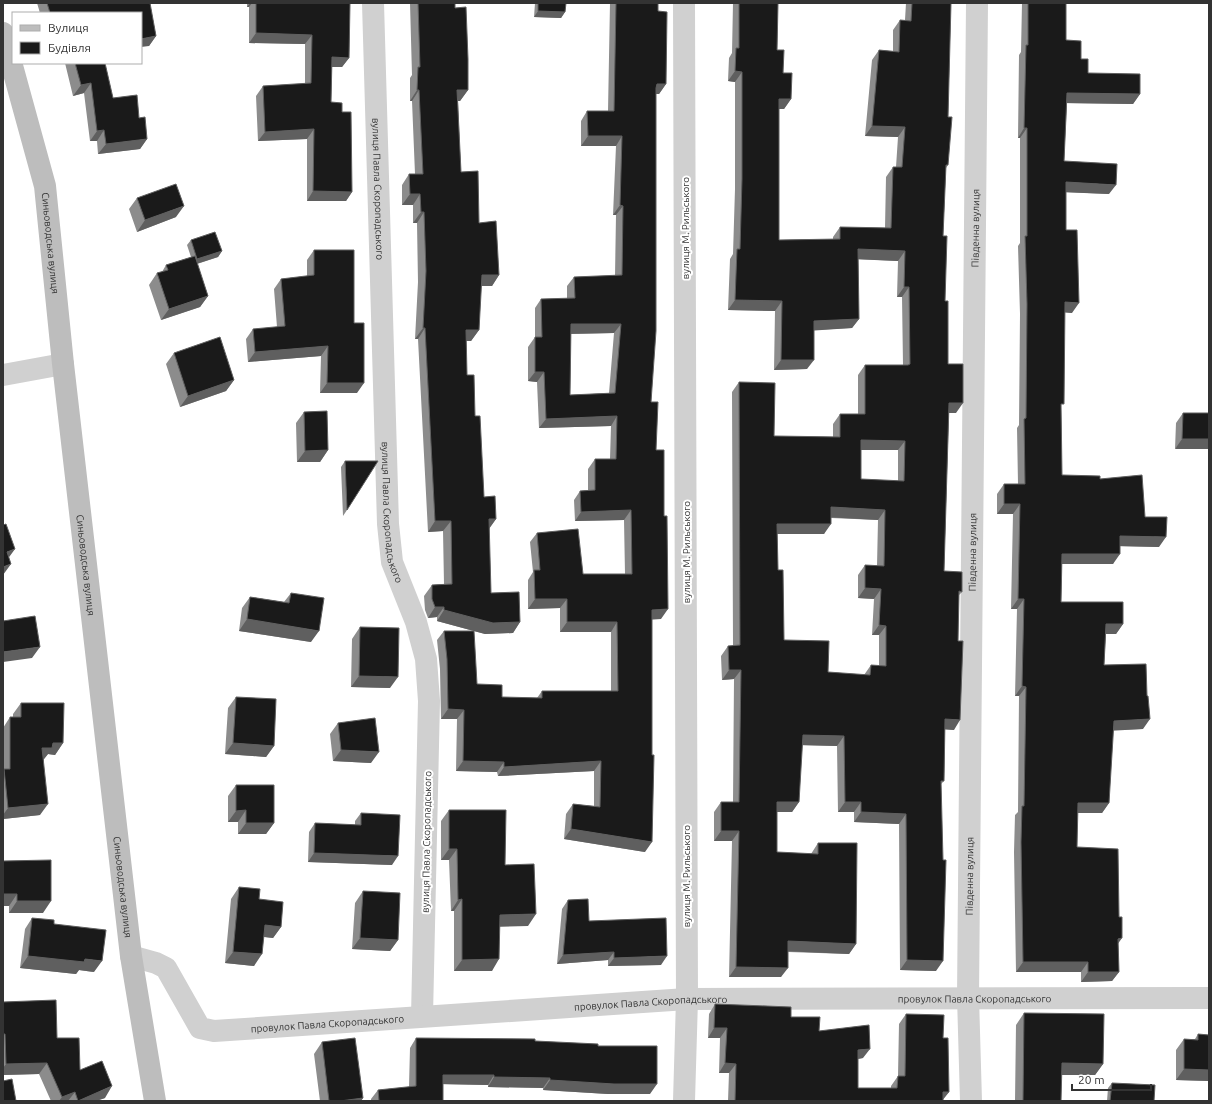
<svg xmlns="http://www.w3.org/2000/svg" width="1212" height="1104" viewBox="0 0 1212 1104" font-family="Ubuntu,sans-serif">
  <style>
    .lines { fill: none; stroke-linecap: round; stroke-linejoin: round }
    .street { stroke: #d0d0d0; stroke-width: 22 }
    .secondary { stroke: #bdbdbd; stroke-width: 22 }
    .wall { fill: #8c8c8c; fill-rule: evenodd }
    .shaded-wall { fill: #5f5f5f }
    .building { fill: #1a1a1a; stroke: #5f5f5f; fill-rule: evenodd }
    .labels { text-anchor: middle; stroke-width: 4; stroke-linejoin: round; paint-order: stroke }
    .street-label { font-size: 10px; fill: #333; stroke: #fff }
  </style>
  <rect width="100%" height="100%" fill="#fff"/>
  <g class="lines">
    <g class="street">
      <path id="s1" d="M373 3 388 524 392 562 416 622 426 659 429 701 422 1016"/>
      <path d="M3 375 63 364"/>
      <path id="s2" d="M131 956 156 963 166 968 200 1028 214 1031 687 999 1209 998"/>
      <path d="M684 1101 687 999 684 3"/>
      <path id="s3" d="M971 1101 968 997 977 3"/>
    </g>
    <path class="secondary" id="s4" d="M3 33 45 186 63 364 131 956 155 1101"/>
  </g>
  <path class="wall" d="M37 3H150L156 36 149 46 141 13H40Z
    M247 3H350L349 58 342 67H332L331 102 342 112 352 192 346 201H307V139L258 141 256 96 263 86 305 84V44L249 43V7H247Z
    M410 3H455V8L468 90 460 101H458L461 172 479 223 499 275 492 286H481L479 330 471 341H466L467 375 475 416 484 497 496 519 489 529 491 593 520 622 513 633 485 634 437 621V617L428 618 425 610 424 596 432 585 444 584 443 531 428 532 418 339H415L418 282 417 223H413V205H402V185L409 174H415L412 101H410V78L412 75Z
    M535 3H566L565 12 561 18 534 17Z
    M610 3H658V11L666 84 659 94H656L651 402 656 450 661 619H652L645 852 564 839 566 814 573 804 594 806V771L498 776 497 772 456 771 457 719H441L440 669 437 640 444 631 477 684 502 697 537 698 542 691H611V632H560V608L528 609V580L533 572 530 542 537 533 583 574H625L624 520 575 521 574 500 580 491 588 490V469L595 459H610L611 426 539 428 537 382 528 381V347L535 337V308L541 299H567V286L574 277 615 276 616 215H613L616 146H581V121L587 111H608ZM614 333 609 393 570 395 571 334Z
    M733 3H778L777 50 791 99 784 109H779V240L833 239V237L840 227 885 228 886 177 893 167H896L898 137 865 136 872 60 879 50 893 51V30L900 20H905L906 3H951L948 117V165L946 168 943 236 945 301 948 364 956 413H949L944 571 962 592 959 595 954 730 945 729 944 781 941 784 936 971 900 970 899 824 854 822V812H838L837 746 802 745 799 802 792 812H777V852L811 854 818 843 856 944 849 954 788 952 781 977H729L732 841H714V812L721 802H733L734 679 722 680 721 656 728 646H733L732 392 739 382 774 436 833 437V424L840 414H858V375L865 365H903L902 297H897L898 261 858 259 859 319 852 328 814 330 807 369 774 370 775 311 728 310 730 259 733 254 735 189V82L728 81 729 58 732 53ZM861 450H898V481L861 479ZM831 518 878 520 877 566 865 565 858 575V598L874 599 872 635H879V666L871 665 864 675 828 672 784 640 778 570 777 534H824Z
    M1022 3H1066V40L1081 59 1088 73 1140 94 1133 104 1067 103 1064 161 1109 194 1066 192V230L1072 313 1065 312 1061 408 1062 475 1100 479 1145 517 1159 547 1120 546 1113 564H1062L1061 602 1123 624 1116 634H1106L1104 665 1143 729 1113 730 1109 803 1102 813H1077V847L1118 944 1119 972 1112 981 1081 982V972H1016L1014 852 1015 815 1018 812 1019 696H1015L1017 609H1011L1013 514H997V494L1004 484H1018L1017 428 1019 425 1020 314 1018 246 1020 243V138H1018L1019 55 1021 52Z
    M65 63H105L113 98 139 118 147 139 140 149 98 154 97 141H90L84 93 73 96Z
    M137 198 176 217 137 232 129 209Z
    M191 240 222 251 218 257 197 264 208 296 200 307 161 320 149 285 157 273 162 272 166 265 191 257 187 245Z
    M314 250 354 323 357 393H320L321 356 248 362 246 339 253 329 277 327 274 289 281 279 307 276V260Z
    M174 353 234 380 226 391 180 407 166 364Z
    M304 412 328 450 320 462H297L296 423Z
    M1183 413H1209L1175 449 1176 423Z
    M345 461 347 510 343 516 341 467Z
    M291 593 311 642 239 631 242 608 250 597 284 602Z
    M360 627 390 688 351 687 352 639Z
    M236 697 274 746 266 757 225 754 228 708Z
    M21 703 63 743 55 755 48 754 44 759 40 815 3 819V728L10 717H13V714Z
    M338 723 371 763 333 761 330 734Z
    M236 785 274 823 266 834H238V822H228V796Z
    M449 810 505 865 528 926H500L492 971H454V911H451L449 860H441V821Z
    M361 813 392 865 308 862 309 832 315 823 355 825V821Z
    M3 861 43 913H9V906H3Z
    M239 887 259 899 281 927 273 938 264 937 254 966 225 963 231 899Z
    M363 891 398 940 390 951 352 949 355 903Z
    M568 900 589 921 661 965 608 966V960L557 964 562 909Z
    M32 918 54 924 94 972 79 970 76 974 20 968 25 929Z
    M3 1002 57 1038 80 1070 105 1098 96 1101H51L39 1074 3 1075Z
    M715 1004 791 1017 819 1031 863 1058 858 1059V1088H891V1086L898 1076 899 1024 906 1014 943 1038 949 1092 943 1099V1101H728L729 1073H719L720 1038H708L709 1014Z
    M1024 1013 1103 1064 1095 1075H1061V1101H1015L1016 1025Z
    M1198 1034 1209 1035V1081L1176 1080V1050L1184 1039H1195Z
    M416 1038 535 1041 598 1046 650 1094H608L543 1090V1088L488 1087V1085L443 1084V1101H371V1099L378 1090 409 1087 410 1048Z
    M322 1042 363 1098 361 1101H320L314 1054Z
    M1112 1083 1154 1101H1107L1108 1088Z"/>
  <path class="shaded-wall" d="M250 3H252L249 7H247Z
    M538 11 565 12 561 18 534 17Z
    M256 33 312 35 305 44 249 43Z
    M156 36 149 46 141 47V39Z
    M332 57 349 58 342 67H325Z
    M735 71 742 72 735 82 728 81Z
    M91 83 84 93 73 96 81 85Z
    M657 84H666L659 94H651Z
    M417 90H419L412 101H410Z
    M457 90H468L460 101H450Z
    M1067 93 1140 94 1133 104 1060 103Z
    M779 99H791L784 109H772Z
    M872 126 905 127 898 137 865 136Z
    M1024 128H1027L1020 138H1018Z
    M314 129 307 139 258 141 265 132Z
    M104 130 97 141H90L97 131Z
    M588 136H622L616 146H581Z
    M147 139 140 149 98 154 106 144Z
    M1066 182 1116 185 1109 194 1059 192Z
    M313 191 352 192 346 201H307Z
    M410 194H420L413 205H402Z
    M620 205 623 206 616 215H613Z
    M184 206 176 217 137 232 145 220Z
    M421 212H424L417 223H413Z
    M858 249 905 251 898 261 851 259Z
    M222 251 218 257 193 265 197 259Z
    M482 275H499L492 286H474Z
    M904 287H909L902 297H897Z
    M208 296 200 307 161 320 169 309Z
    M735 300 782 301 775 311 728 310Z
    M1065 302 1079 303 1072 313 1058 312Z
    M859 319 852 328 807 331 814 321Z
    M571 324H621L614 333 564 334Z
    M423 328H425L418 339H415Z
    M466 330H479L471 341H458Z
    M328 346 321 356 248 362 255 352Z
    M781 360H814L807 369 774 370Z
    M535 372H544L537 382 528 381Z
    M234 380 226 391 180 407 188 396Z
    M327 383H364L357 393H320Z
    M949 403H963L956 413H942Z
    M617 416 611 426 539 428 546 419Z
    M1182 439H1209V449H1175Z
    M861 440 905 441 898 450H854Z
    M328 450 320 462H297L305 451Z
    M1004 504H1020L1013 514H997Z
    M831 507 885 510 878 520 824 517Z
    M631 510 624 520 575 521 581 512Z
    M489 519H496L488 530Z
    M435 521H451L443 531 428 532Z
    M777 524H831L824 534H770Z
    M1120 536 1166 537 1159 547 1113 546Z
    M15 549 7 560V552Z
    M1062 554H1120L1113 564H1055Z
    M11 564 3 575V567Z
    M865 588 881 589 874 599 858 598Z
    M535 599H567L560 608 528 609Z
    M1018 599H1024L1017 609H1011Z
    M435 607H444L437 617 428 618Z
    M668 609 661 619 646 620 652 610Z
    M444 610 520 622 513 633 485 634 437 621Z
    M247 619 319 631 311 642 239 631Z
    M567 622H617L611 632H560Z
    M1106 624H1123L1116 634H1099Z
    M879 625 886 626 879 635H872Z
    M40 647 32 658 3 662V652Z
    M729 670H741L734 679 722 680Z
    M359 676 398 677 390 688 351 687Z
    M1022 686 1026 687 1019 696H1015Z
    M448 709 464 710 457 719H441Z
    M945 719 960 720 954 730 938 729Z
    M1150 719 1143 729 1107 731 1114 721Z
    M803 735 844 736 837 746 796 745Z
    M53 743H63L55 755 48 754 44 759H34L42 748Z
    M233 743 274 746 266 757 225 754Z
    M341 750 379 752 371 763 333 761Z
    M463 761 504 762 497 772 456 771Z
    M601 761 594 771 498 776 504 767Z
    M777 802H799L792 812H770Z
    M845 802H861L854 812H838Z
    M1078 803H1109L1102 813H1071Z
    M48 804 40 815 3 819V815L8 808Z
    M246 810 238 822H228L236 811Z
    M861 812 906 814 899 824 854 822Z
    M246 823H274L266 834H238Z
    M571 829 652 842 645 852 564 839Z
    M721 831H739L732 841H714Z
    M449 849H457L449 860H441Z
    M314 853 398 856 392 865 308 862Z
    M3 894H17L9 906H3Z
    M462 899 454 911H451L458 900Z
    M17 901H51L43 913H9Z
    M536 914 528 926 492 927 500 915Z
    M265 925 281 927 273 938 257 936Z
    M360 938 398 940 390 951 352 949Z
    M1122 938 1115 948 1118 939Z
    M788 941 856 944 849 954 781 951Z
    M233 952 262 954 254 966 225 963Z
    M614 952 608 960 557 964 563 955Z
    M28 956 85 959 102 961 94 972 79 970 76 974 20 968Z
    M667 956 661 965 608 966 614 958Z
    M499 959 492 971H454L462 960Z
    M907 960 943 961 936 971 900 970Z
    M1023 962H1088L1081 972H1016Z
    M736 967 788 968 781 977H729Z
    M1088 972H1119L1112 981 1081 982Z
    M714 1028H727L720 1038H708Z
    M870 1049 863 1058 851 1060 858 1050Z
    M47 1063 39 1074 3 1075V1068L6 1064Z
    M725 1063 736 1064 729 1073H719Z
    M1062 1063 1103 1064 1095 1075H1054Z
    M1184 1069 1209 1070V1081L1176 1080Z
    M443 1075H494L488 1085 436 1084Z
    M494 1077 550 1078 543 1088 488 1087Z
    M550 1080 657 1084 650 1094H608L543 1090Z
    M112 1086 105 1098 96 1101H78Z
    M75 1092 68 1101H59L62 1097Z
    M943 1092H949L942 1101Z
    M363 1098 361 1101H340Z"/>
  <path class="building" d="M47 3H150L156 36 141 39V13H50Z
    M256 3H350L349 58 332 57 331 102 342 103V112H351L352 192 313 191 314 129 265 132 263 86 311 83 312 35 256 33Z
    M418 3H455V8L466 7 468 59V90H457L461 172 478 171 479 223 496 221 499 275H482L479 330H466L467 375H474L475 416H480L484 497 495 496 496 519H489L491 593 519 592 520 622 493 623 444 610V607H435L432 599V585L452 584 451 521H435L425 328H423L426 271 424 212H421L420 194H410L409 174H423L419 90H417L418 67H420Z
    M538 3H566L565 12 538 11Z
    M616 3H658V11L667 12 666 84H657L656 88V331L651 402H658L656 450H664V516H667L668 609 652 610V755H654L652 842 571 829 573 804 600 807 601 761 504 767V762L463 761 464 710 448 709 447 659 444 631H474L477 684 502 685V697L542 698V691H618L617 622H567V599H535L534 570H540L537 533 578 529 583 574H632L631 510 581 512 580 491 595 490V459H616L617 416 546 419 544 372H535V337H542L541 299 575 298 574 277 622 275 623 206 620 205 622 136H588L587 111H614ZM571 324H621L615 393 570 395Z
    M739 3H778L777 50H784L783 73H792L791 99H779V240L840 239V227L891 228 893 167H902L905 127 872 126 879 50 899 52 900 20 911 21 912 3H951L948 117H952L948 165H946L943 236H947L945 301H948V364H963V403H949L944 571 962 572V592L959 591 958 641H963L960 720 945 719 944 781H941L943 860H946L943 961 907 960 906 814 861 812V802H845L844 736 803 735 799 802H777V852L818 854V843H857L856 944 788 941V968L736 967 739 831H721V802H739L741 670H729L728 646 740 645 739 382 775 383 774 436 840 437V414H865V365H908L910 364 909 287H904L905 251 858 249 859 319 814 321V360H781L782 301 735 300 737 249H740L742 179V72L735 71 736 48H739ZM861 440 905 441 904 481 861 479ZM831 507 885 510 884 566 865 565V588L881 589 879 625 886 626V666L871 665 870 675 828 672 829 641 784 640 783 570H778L777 524H831Z
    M1028 3H1066V40L1081 41V59H1088V73L1140 74V94L1067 93 1064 161 1117 164 1116 185 1066 182V230H1077L1079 303 1065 302 1064 404H1061L1062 475 1100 476V479L1142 475 1145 517H1167L1166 537 1120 536V554H1062L1061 602H1123V624H1106L1104 665 1146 664 1147 696H1148L1150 719 1114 721 1109 803H1078L1077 847 1118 849 1119 917H1122V938L1118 939 1119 972H1088V962H1023L1021 842 1022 806H1024L1026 687 1022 686 1024 599H1018L1020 504H1004V484H1025L1024 419 1026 418 1027 304 1025 236H1027V128H1024L1026 45H1028Z
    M75 63H105L113 98 137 95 139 118 145 117 147 139 106 144 104 130 97 131 91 83 81 85Z
    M176 184 184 206 145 220 137 198Z
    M215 232 222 251 197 259 191 240Z
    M314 250H354V323H364V383H327L328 346 255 352 253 329 285 326 281 279 314 275Z
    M195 256 208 296 169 309 157 273 168 270 166 265Z
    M220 337 234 380 188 396 174 353Z
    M327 411 328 450 305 451 304 412Z
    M1183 413H1209V439H1182Z
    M345 461H378L347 510Z
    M6 524 15 549 7 552 11 564 3 567V525Z
    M291 593 324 598 319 631 247 619 250 597 289 603Z
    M35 616 40 647 3 652V621Z
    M360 627 399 628 398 677 359 676Z
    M236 697 276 699 274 746 233 743Z
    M21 703H64L63 743H53L52 748H42L48 804 8 808 4 769H10V717H21Z
    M375 718 379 752 341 750 338 723Z
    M236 785H274V823H246V810L236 811Z
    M449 810H506L505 865 534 864 536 914 500 915 499 959 462 960V899L458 900 457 849H449Z
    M361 813 400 815 398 856 314 853 315 823 361 825Z
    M51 860V901H17V894H3V861Z
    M239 887 260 889 259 899 283 902 281 927 265 925 262 954 233 952Z
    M363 891 400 893 398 940 360 938Z
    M588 899 589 921 666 918 667 956 614 958V952L563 955 568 900Z
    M32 918 54 920V924L106 930 102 961 85 959 84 962 28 956Z
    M56 1000 57 1038H79L80 1070 102 1061 112 1086 78 1101 75 1092 62 1097 47 1063 6 1064 5 1034H3V1002Z
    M715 1004 791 1007V1017H820L819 1031 869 1025 870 1049 858 1050V1088H897L898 1076H905L906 1014 944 1015 943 1038H948L949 1092H943V1101H735L736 1064 725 1063 727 1028H714Z
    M1024 1013 1104 1014 1103 1064 1062 1063 1061 1101H1023Z
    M1198 1034 1209 1035V1070L1184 1069V1039L1198 1040Z
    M355 1038 363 1098 340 1101H329L322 1042Z
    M416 1038 535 1039V1041L598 1044V1046H657V1084H614L550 1080V1078L494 1077V1075H443V1101H379L378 1090 416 1086Z
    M12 1079 16 1101H3V1081Z
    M1112 1083 1155 1085 1154 1101H1110Z"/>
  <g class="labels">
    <g class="street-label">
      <text dy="4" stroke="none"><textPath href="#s1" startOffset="186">вулиця Павла Скоропадського</textPath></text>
      <text transform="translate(685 228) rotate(-90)" y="4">вулиця М. Рильського</text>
      <text dy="4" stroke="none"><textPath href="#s3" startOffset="873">Південна вулиця</textPath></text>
      <text dy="4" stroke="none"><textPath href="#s4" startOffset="216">Синьоводська вулиця</textPath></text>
      <text dy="4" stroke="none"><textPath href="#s1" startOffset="510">вулиця Павла Скоропадського</textPath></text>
      <text transform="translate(686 552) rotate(-90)" y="4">вулиця М. Рильського</text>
      <text dy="4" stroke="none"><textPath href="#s3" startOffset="549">Південна вулиця</textPath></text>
      <text dy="4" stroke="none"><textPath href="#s4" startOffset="540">Синьоводська вулиця</textPath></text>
      <text transform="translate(426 842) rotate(-89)" y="4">вулиця Павла Скоропадського</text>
      <text transform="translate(686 876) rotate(-90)" y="4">вулиця М. Рильського</text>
      <text dy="4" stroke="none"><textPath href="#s3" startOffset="225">Південна вулиця</textPath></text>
      <text dy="4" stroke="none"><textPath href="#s4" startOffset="864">Синьоводська вулиця</textPath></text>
      <text dy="4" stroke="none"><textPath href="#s2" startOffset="882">провулок Павла Скоропадського</textPath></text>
      <text dy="4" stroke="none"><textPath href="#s2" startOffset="558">провулок Павла Скоропадського</textPath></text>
      <text dy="4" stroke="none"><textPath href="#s2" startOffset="234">провулок Павла Скоропадського</textPath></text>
    </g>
  </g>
  <rect width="1212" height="1104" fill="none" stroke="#333333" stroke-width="8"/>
  <rect x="12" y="12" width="130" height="52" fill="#ffffff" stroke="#adadad"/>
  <rect x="20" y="25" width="20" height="6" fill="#bdbdbd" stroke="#adadad"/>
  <text x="48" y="32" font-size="12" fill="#333333">Вулиця</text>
  <rect x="20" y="42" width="20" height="12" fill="#1a1a1a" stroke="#adadad"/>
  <text x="48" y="52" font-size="12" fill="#333333">Будівля</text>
  <path d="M1072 1084v6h79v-6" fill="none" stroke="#333333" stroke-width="2"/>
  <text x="1078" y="1084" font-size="12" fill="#333333" stroke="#ffffff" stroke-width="3" paint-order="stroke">20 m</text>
</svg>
